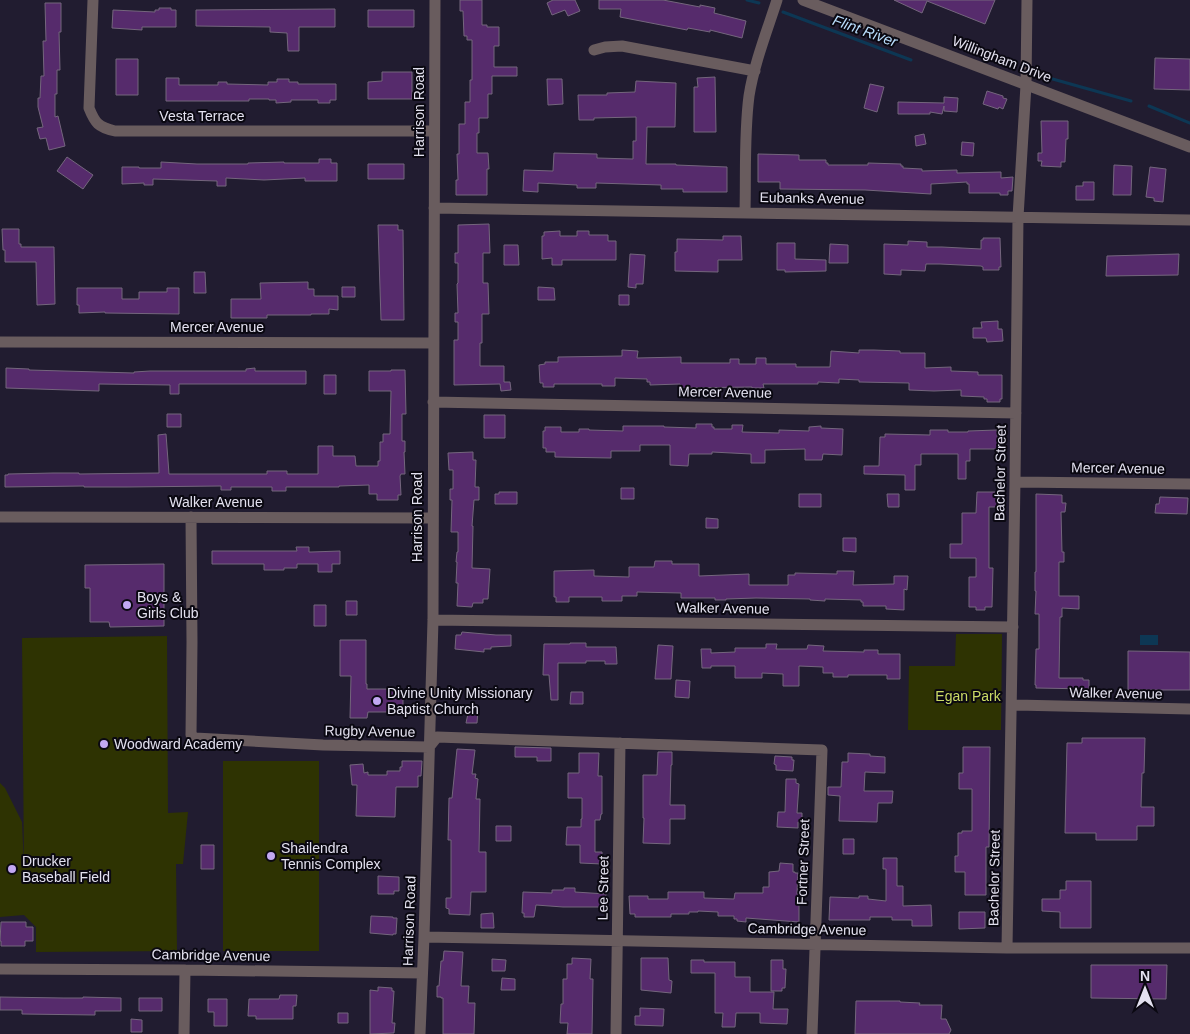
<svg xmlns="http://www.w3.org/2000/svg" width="1190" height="1034" viewBox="0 0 1190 1034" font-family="Helvetica,sans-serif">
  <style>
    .green { fill: #2e3302 }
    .water { fill: #0d3754 }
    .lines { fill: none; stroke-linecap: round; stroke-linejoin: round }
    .stream { stroke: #0d3754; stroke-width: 3 }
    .building { fill: #562b6c; stroke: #74667d }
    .minor { stroke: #695c5e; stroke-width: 11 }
    .poi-dot { fill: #c2a8f3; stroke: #0a0811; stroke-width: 2 }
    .labels { text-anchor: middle; stroke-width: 4; stroke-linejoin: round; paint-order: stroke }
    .street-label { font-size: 14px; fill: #e3e1ef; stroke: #0a0811 }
    .poi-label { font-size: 14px; fill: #e3e1ef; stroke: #0a0811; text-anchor: start }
    .park-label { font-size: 14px; fill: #cbdb65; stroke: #0a0811 }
    .water-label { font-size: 15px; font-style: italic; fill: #b8dcfb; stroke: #0a0811 }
  </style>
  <rect width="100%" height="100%" fill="#211c30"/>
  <path class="green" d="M956 634H1002L1001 730H908L909 666H955Z
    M167 636 168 813 188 812 183 864H176L177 951 36 952V927L24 915 0 917V783L5 788 22 822 24 867 22 638Z
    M223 761H319V951H223Z"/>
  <path class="water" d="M1140 635H1158V645H1140Z"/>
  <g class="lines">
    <path class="stream" d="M747 0 759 3
      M783 12 911 60
      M969 51 1013 66
      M1042 76 1131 101
      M1149 106 1190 123"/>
  </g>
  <path class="building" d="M460 0H482V25H487V27H499V46H494V67H517V76H492V94H488V118H479V133H477V153H488L489 169H487V195H456V180H458L457 154H459V124H465V102H470V80H472V40H467V36H464L463 11H460Z
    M553 0H575L580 11 568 16 565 10 552 15 547 3Z
    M599 0H663L700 7V5L715 8 714 13 746 21 742 38 710 30V32L688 28 687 30 620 17 621 9H599Z
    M894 0H995L985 24 927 1 922 13Z
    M45 3H61V32H59L60 70H57V94H55V117L58 116 65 146 49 150 46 138 40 139 37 128 43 127 38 107V98H40L41 76H44L43 41H46Z
    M159 8H171V10H176V27H142V30L112 28 113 10 155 12V10H159Z
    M335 9V27H299V51H288L287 33 270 32V27L196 26V10Z
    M368 10H414V27H368Z
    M1155 58 1190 59V90L1154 89Z
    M116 59H138V95H116Z
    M382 72H412V99H368V82L382 81Z
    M715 77 716 132H694V87H698L697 78Z
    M166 78H179V85H218V82H227V84L268 85V82H277V79H289V82H298V84H336V100H330V103H318V100H291V102L276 103V100H269V99H249V101H166Z
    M547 79H562L563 104 548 105Z
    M636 81 676 83 675 127H647L646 164H676V165L727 167V192H683V189H661V185L596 183V188H577V185L538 183V192L523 191 524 170 553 171 554 153 597 154V158L633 159V141H636V117L594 118V120H579L578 95H607V93L635 92Z
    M870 84 884 87 877 112 864 108Z
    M987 91 1003 96V98L1007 99 1003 109 999 107 998 109 983 104Z
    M944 97 958 98 957 112 944 111V106L942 114 930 112V114H898V102L944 103Z
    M1041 121H1068V139H1066L1065 162H1061V167L1041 166 1042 161H1038V153H1042Z
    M924 134 926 144 916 146 915 136Z
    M962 142 974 143 973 156 961 155Z
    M758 154 799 155V160H826V163H828V165H868V163L901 164V166H903V168L922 169V171L957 170V173L1001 172V178L1013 177 1012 191H1008V195H1000V193H969V184H967V182L931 184V194L865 190 780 189V182H758Z
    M67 157 93 175 83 189 57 171Z
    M319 159H331V163H337V181H305V178L264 180 226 178V186H217V181L153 179V185H144V183L122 184V167H139V168H161V162L197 164H248V163L284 162V163H319Z
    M368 164H404V179H368Z
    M1114 165 1132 166 1131 195H1113Z
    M1150 167 1166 169 1163 202 1154 201V198L1146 197Z
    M1083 182H1094V200H1076V186H1083Z
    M489 224 490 253H483V283H488L489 314H482V343H480V366H504V382H510L511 390 501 391 500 384 454 385V340H458V322H455V313H458L457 284 458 283V263H455V253H458V225Z
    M378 225H398V230H403L404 320H381Z
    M2 229H19V244H21V247H54L55 304 37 305 36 262H5V250H3Z
    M560 231V236H577V231H589V235H608V241H616V260H562V265H552V258L542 259V236H544V232Z
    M723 236H741L742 260H718V272L675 271V252H677V239L723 240Z
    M983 238H1000L1001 267H999V270H983V267L981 266 940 264H926L925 271 901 270V275L884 274V244L908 245V241L927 242V247H942L981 249V240H983Z
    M777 243H795V259L826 260V271L785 272V270H777Z
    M830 244 848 245V263H829Z
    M504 245H518L519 265H504Z
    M630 254 645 255 643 284H636V288L628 287Z
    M1179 254 1178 275 1106 276 1107 256Z
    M194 272H205L206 293H194Z
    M308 282V289H314V296H338V310L329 309V314H311V315H267V318H231V299H261L260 283Z
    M342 287H355V297H342Z
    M538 287 554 288 555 300H538Z
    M77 288H122V299H139V292H167V288H179V314L105 313V312L79 313V305H77Z
    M619 295H629V305H619Z
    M998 321V329H1002L1003 341 987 342 986 338H973V328H982L981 322Z
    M622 350 638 351 637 358 681 357V363H730V359H739V364H756V358H766V364H796V367H830L831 351 859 353V350H874L900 351V353H925V368L951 367V371L978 372V375H1002V399H1000V402H987V399H984V397L961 396V390L934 391 909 390V383L859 382V380L839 379V383L818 382V384H763L764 388H752V387L680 388V384L650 385V382H647V379L615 378V386H602V384H554V387H543V383H540L539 365 545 364V362H558V357L622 356Z
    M6 368 29 369V370L134 373V372L150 371H246V369L255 368V371H306V384H179V394H170V385L99 384V391L6 388Z
    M391 370H405L406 414H402V441H405V452H404L405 474H401L400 476 401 495H398V500H377V494H369V485L339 486V487H286V491H272V487H231V490H221V486L127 487H84V486L5 487V475H8V474L53 473H79V474L159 473 158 435 166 434 169 474H267V471H287V474H318V446H333V456H355L356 466H378V461H380V442H383V434H390L391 391H369V371H391Z
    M324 375H336V394H324Z
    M167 414H181V427H167Z
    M484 415H505V438H484Z
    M696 424H712V427H714V429H732V425H743L742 432 779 433V430L809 431V427L821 426V428L843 429 842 455 823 454 822 460H805V449L765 450V463H751V454L712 452V454H689L688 466 670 465V445H640V451H611V458L555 457V452H546V448H543V431H545V427H561V432H579V429H589V430L623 431V426H664V427L696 428Z
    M930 430H948V432H968V431L997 430 998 449H970V461H966V479H958V454H921V465H915V490H905V475L864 474V466H879L880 437H885V434L930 435Z
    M473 452V460H476L475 487H479V500H474L472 526H473L472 568 490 569 488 599H483V603H473L472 607 457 606 458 583H456L457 562H456L457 552H458V532H451L452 500H450V489H453V470H449L448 453Z
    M621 488H634V499H621Z
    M499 492H517V504H495V494H499Z
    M977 492H996V497H1000V507H989V568H993L992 607H985V610H976V607H969V577H976V558H950V544H962V513H976Z
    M799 494H821V507H799Z
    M887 494H899V507H888Z
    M1036 494 1062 495V503H1066L1065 512H1061L1062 552H1064V562H1059V596H1079V609L1062 608V617H1060L1059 678H1083V680H1089V689L1036 688V685H1035L1036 649H1039V614H1035L1036 591H1035V572H1036Z
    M1160 497 1188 498 1187 514 1155 513 1156 504H1159Z
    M706 518 718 519V528H706Z
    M843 538H856V552L843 551Z
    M296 547H309V552H311L340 551V564H332V572H318V564H297V568H284V570H264V564H212V551H297Z
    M655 561H672V564H699V576L749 574V585H788V575H795V573L837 574V571H854L853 585 894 584V576H908L907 590 904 589V610L886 609V606H863V602H861V600L825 599V601L810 600V599L756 598 726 599V600H715V598H681V593L637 592V596H622V601H602V597H569V602H556V597H554V571L594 570V576L629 577V567H654Z
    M164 564V626L110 627 109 622H90V588H85V565Z
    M346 601H357V615H346Z
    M314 605H326V626H314Z
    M462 632 496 635H511V646L491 647V649H484V652L455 649 456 635H461Z
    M340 640H366V684H367V689H398V694H403V708L398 709V712H368L367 718H350L351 676H340Z
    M570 643H586V647H616L617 664H605V661H586V663H558V700H551L549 675H543L544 644H570Z
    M766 644H777L776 649H807L808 645 824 646 823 651 864 652V650H878V654H900V679H887V675H848V677H833V673H823V667L799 666V686H783V674L762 673V678H735V666H711V668H702L701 649H711V653L735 652V648H766Z
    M658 645 673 646 671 679H655Z
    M1128 651 1190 652V690H1128Z
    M676 680 690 681 689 698 675 697Z
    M571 692H583V704H570Z
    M469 709 478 710 477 723H466Z
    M1082 738H1145L1144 773H1142L1141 807H1154V826H1137V840H1096V833H1065L1067 743H1082Z
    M515 747 551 748V761H537V757H515Z
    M963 747H990L989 847H986V895H965V872H955V856H958V833H962V831H972V789H959V773H963Z
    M457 749 475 750 472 774H476L475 778 478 779 476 799H480L479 852H486V892H471L470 915 449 914V909L446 908V898H451V840H448L449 798H452Z
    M658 752H672V765H671L670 805H685V819H670V844L643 843 644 818H643V775H657Z
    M579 753H599L598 776H602V814H601L600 820H595V852H602V864L580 863V845H566L567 827H581V819H582V798H568V773H579Z
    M848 753 870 754V756L885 757V773L865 772 864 791H893L892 803H878L877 822 839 821 840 796 828 795V787H841L842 762H848Z
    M775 756 792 757V760H794L793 771 776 770V765L774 764Z
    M402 761H422L421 776H418V787H396L395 817 356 816 357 785H352L350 765 363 764 364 773 368 772V775H387V771H400V767H402Z
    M786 779H796V783L799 784 797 813H802V822H798V828L777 827 778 812H785Z
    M496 826H511V841H496Z
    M843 839H854V854H843Z
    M201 845H214V869H201Z
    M883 858H897V886H903V906L931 905 932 926H912V920H892V917H870V920H829L830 897 859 898V896H868V899L886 901V869H883Z
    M780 863 793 864V872H795V873H798L797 894H799V922L746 918V922L737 921V919H734V916H718V912L698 911V912H689V914H671V917H635V914H630L629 896H648V899H668V892H704V898L734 899 735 893H763V887H769V872L779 871Z
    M378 876 399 877V891H394V894H378Z
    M1066 881H1091V928H1060V912L1042 911V899H1060V890H1066Z
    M564 888H575V892L606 894 605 907H563L536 905 534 917H524V913H522L523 892 552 893V890H564Z
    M959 912H985V928L959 929Z
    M493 913 494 928H481V914Z
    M371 916 393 917V918H397L396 934H393V935L370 933Z
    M1 922H26V927H33V941H25V946H1V941H0Z
    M444 951 463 952 461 986H469L468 1003H475L474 1034H443V998H441V997H437V986H439L441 961H443Z
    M572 958 591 959 590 979H593L592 1034H567L568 1023H560L561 1004H563V979H567V964H572Z
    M641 958H668L669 980 672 981 671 993 641 990Z
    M492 959 506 960 505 971H492Z
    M691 960H704V962H735V977H750V992H774L773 1009H788L787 1024 760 1023V1013H736L735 1027H722L723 1013H715V973H691Z
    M771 960H783V969H786L785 988H782V991H771Z
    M1091 965H1167L1166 999 1091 998Z
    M502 978 515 979V990H501Z
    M378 987 392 988V991H394L392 1023H395L394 1033 370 1034V990L378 991Z
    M280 995H297L296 1006H293V1019H256V1016H248L249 999H279Z
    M0 997 64 998H83V997L121 998V1011H95V1015L22 1014V1010H0Z
    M139 998H162V1011H139Z
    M208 999H227V1026H214V1012H208Z
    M856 1001H900V1002L920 1003 919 1005H942L941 1019H946L951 1030 949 1034H855Z
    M640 1008 664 1009 663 1026 635 1025V1016H640Z
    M338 1013H348V1023H338Z
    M131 1019 142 1020V1032H131Z"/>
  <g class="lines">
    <path class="minor" d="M93 0 89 108C95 123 98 127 115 131H434
      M803 0 1190 147
      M594 50 605 47 622 46 755 71
      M434 208 1190 220
      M745 212C746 174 744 134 749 96 754 64 767 31 777 0
      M0 342 433 343
      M433 402 1016 413
      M1015 482 1190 484
      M0 517 432 518
      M191 517 192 642 191 735 195 738 323 745 429 747 437 737 822 750 812 1034
      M433 620 1013 627
      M1012 705 1190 709
      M424 937 1007 948H1190
      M1007 948 1015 482 1018 217 1026 85 1027 0
      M0 969 185 970 422 973
      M184 1034 185 970
      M420 1034 424 937 433 620 435 0
      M616 1034 620 743"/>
  </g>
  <g class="poi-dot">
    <circle cx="127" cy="605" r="5"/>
    <circle cx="377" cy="701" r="5"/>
    <circle cx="104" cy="744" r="5"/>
    <circle cx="271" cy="856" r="5"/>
    <circle cx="12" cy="869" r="5"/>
  </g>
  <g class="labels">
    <g class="street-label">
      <text transform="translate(1002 59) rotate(21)" y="5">Willingham Drive</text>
      <text transform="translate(419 112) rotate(-90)" y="5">Harrison Road</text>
      <text x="202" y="121">Vesta Terrace</text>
      <text transform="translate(812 198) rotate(1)" y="5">Eubanks Avenue</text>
      <text x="217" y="332">Mercer Avenue</text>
      <text transform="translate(725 392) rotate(1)" y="5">Mercer Avenue</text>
      <text transform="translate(1118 468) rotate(1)" y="5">Mercer Avenue</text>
      <text transform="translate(1000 473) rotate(-89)" y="5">Bachelor Street</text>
      <text x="216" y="507">Walker Avenue</text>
      <text transform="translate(417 517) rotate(-90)" y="5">Harrison Road</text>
      <text transform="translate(723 608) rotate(1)" y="5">Walker Avenue</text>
      <text transform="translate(1116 693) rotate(1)" y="5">Walker Avenue</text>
      <text transform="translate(370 731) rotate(1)" y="5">Rugby Avenue</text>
      <text transform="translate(803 862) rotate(-88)" y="5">Fortner Street</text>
      <text transform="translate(994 878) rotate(-89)" y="5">Bachelor Street</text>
      <text transform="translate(603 888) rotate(-89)" y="5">Lee Street</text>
      <text transform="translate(409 921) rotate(-88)" y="5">Harrison Road</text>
      <text transform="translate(807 929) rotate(1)" y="5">Cambridge Avenue</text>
      <text transform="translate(211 955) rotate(1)" y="5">Cambridge Avenue</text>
    </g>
    <g class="poi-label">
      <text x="137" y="602">Boys &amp;<tspan x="137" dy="16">Girls Club</tspan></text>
      <text x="387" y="698">Divine Unity Missionary<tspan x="387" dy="16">Baptist Church</tspan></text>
      <text x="114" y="749">Woodward Academy</text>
      <text x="281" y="853">Shailendra<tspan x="281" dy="16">Tennis Complex</tspan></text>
      <text x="22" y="866">Drucker<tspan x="22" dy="16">Baseball Field</tspan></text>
    </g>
    <g class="park-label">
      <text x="968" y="701">Egan Park</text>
    </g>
    <g class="water-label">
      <text transform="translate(865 31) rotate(20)" y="5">Flint River</text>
    </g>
  </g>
  <g transform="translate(1145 989)" stroke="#0a0811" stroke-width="4" paint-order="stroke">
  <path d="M0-4L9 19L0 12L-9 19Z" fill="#e3e1ef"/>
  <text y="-8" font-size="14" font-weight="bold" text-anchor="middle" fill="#e3e1ef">N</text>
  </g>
</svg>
